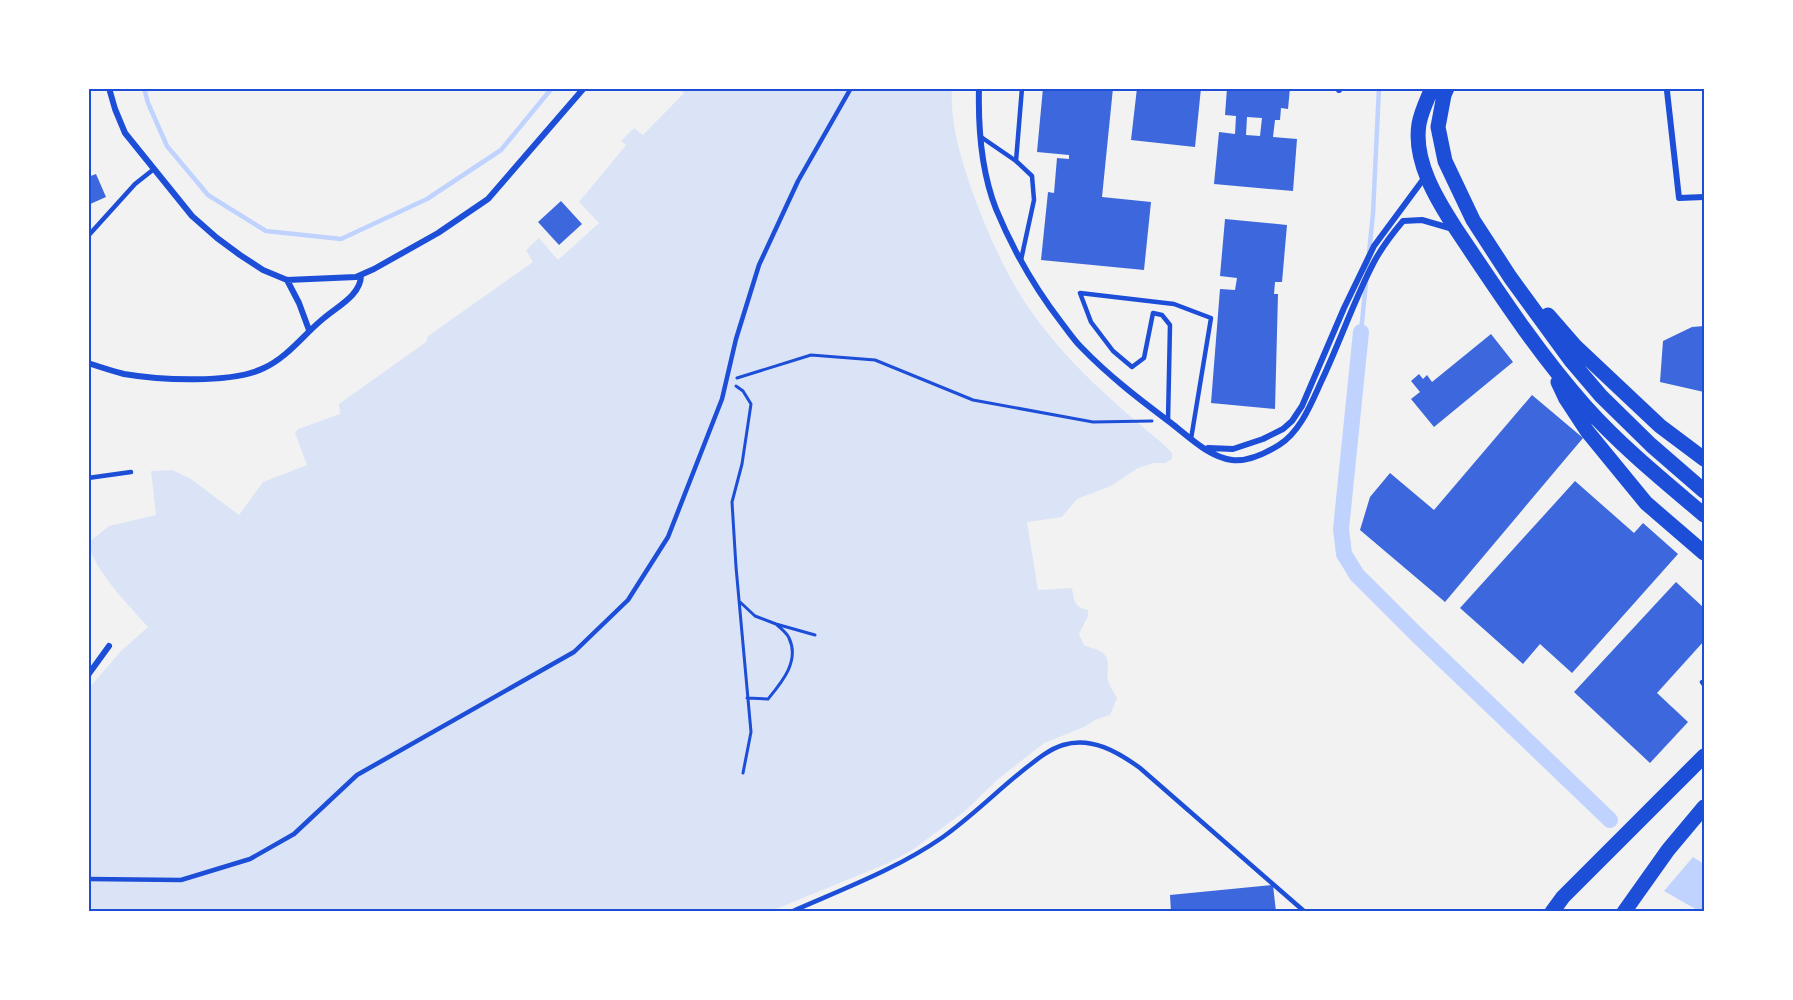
<svg xmlns="http://www.w3.org/2000/svg" width="1793" height="1000" viewBox="0 0 1793 1000" font-family="'Source Sans 3',sans-serif">
  <style>
    .green { fill: #dbe4f7 }
    .water { fill: #bfd3fe }
    .lines { fill: none; stroke-linecap: round; stroke-linejoin: round }
    .stream { stroke: #bfd3fe; stroke-width: 4.5 }
    .canal { stroke: #bfd3fe; stroke-width: 16 }
    .building { fill: #3d67dc; fill-rule: evenodd }
    .path { stroke: #1d4ed8; stroke-width: 3 }
    .service { stroke: #1d4ed8; stroke-width: 4.5 }
    .minor { stroke: #1d4ed8; stroke-width: 6 }
    .primary { stroke: #1d4ed8; stroke-width: 15 }
    .neatline { fill: none; stroke: #1d4ed8; stroke-width: 2 }
  </style>
  <rect width="100%" height="100%" fill="#f2f2f2"/>
  <path class="green" d="M680 89H952C950 124 961 158 972 191 985 225 999 260 1018 291 1053 350 1110 400 1162 443L1172 453V459L1165 463H1154L1138 468 1111 486 1077 499 1062 517 1027 522 1038 590 1072 588C1074 600 1074 607 1088 610V616L1079 634 1084 645C1089 648 1094 648 1098 650 1114 658 1105 669 1108 680 1109 686 1114 692 1117 698L1110 715 1095 720 1084 727 1044 743 997 780 965 811 911 851 886 864 771 911H89V688L121 651 148 627C132 609 89 565 89 542L109 526 156 515 151 471 172 470 191 479 239 515 263 482 307 465 295 433 298 429 340 414 339 404 426 342 428 336 533 262 526 250 539 238 558 260 599 223 579 202 626 145 621 141 634 128 643 135 684 93Z"/>
  <path class="water" d="M1693 857 1704 864V911H1699L1664 891Z"/>
  <g class="lines">
    <path class="stream" d="M144 88 148 103 167 146 208 195 266 231 341 239 427 199 501 150 552 88
      M1369 253 1373 213 1379 88
      M1361 332 1368 262"/>
    <path class="canal" d="M1361 332 1341 529 1344 554 1357 575 1415 633 1610 820"/>
  </g>
  <path class="building" d="M1043 88H1113L1102 197 1151 202 1144 270 1041 260 1048 192 1054 193 1057 158 1069 159V155L1037 152Z
    M1137 88H1201L1195 147 1131 140Z
    M1227 88H1290L1288 109 1281 108 1280 120H1275L1273 137 1297 139 1293 191 1214 184 1219 132 1235 134 1236 116 1225 115ZM1247 117 1262 118 1260 136 1246 135Z
    M96 174 106 197 88 205V177Z
    M561 201 582 224 559 245 538 222Z
    M1225 219 1287 225 1282 282H1275L1274 294H1278L1275 409 1211 403 1220 289 1235 290 1237 278 1220 276Z
    M1704 326V392L1660 382 1663 341 1692 327Z
    M1491 334 1513 362 1434 427 1411 399 1420 392 1411 381 1419 374 1423 379 1427 375 1432 382Z
    M1532 395 1583 438 1445 602 1360 530 1370 497 1390 473 1434 510Z
    M1575 481 1634 533 1643 523 1678 554 1572 673 1540 644 1523 664 1460 608Z
    M1676 582 1704 608V641L1657 693 1688 722 1650 763 1574 692Z
    M1273 885 1276 912H1171L1170 895Z"/>
  <g class="lines">
    <path class="path" d="M737 378 811 355 875 360 973 400 1093 422 1152 421
      M736 386 743 391 751 404 742 464 732 502 736 567 751 732 743 773
      M740 602 755 616 776 624 815 635
      M747 698 768 699C782 682 800 661 789 638 787 633 780 628 776 624"/>
    <path class="service" d="M981 137 1016 161 1032 176 1034 200 1021 260
      M1016 161 1022 88
      M88 236 135 184 154 169
      M1168 421 1170 325 1162 315 1153 313 1144 358 1132 367 1113 351 1091 322 1080 293 1174 304 1211 318 1191 439
      M88 478 131 472
      M1702 682 1704 685
      M88 879 181 880 250 859 294 834 357 775 574 652 628 600 668 537 722 399 736 339 759 265 798 181 851 88
      M791 912C843 889 897 869 943 837 971 817 995 793 1021 772 1034 762 1047 750 1063 745 1091 736 1118 752 1140 768L1305 912"/>
    <path class="minor" d="M109 88 115 109 125 133 192 216 217 238 240 255 263 270 287 280 356 277 374 269 438 233 488 199 584 88
      M979 88C978 129 981 171 996 209 1013 250 1034 287 1061 322 1068 331 1074 340 1081 347 1109 376 1139 399 1171 423 1189 437 1209 457 1232 460 1248 462 1266 453 1279 445 1300 432 1311 404 1321 382 1340 342 1354 300 1374 262 1382 247 1392 234 1403 221L1422 220 1453 229
      M1339 88V90
      M1668 88 1667 91 1679 198 1704 197
      M287 280 299 303 309 330
      M88 363C100 367 112 371 124 374 159 380 232 384 264 368 288 357 304 334 324 318 338 306 361 295 361 275
      M1208 448 1233 449 1263 439 1283 429 1292 421 1302 406 1344 308 1374 246 1425 177
      M88 675 109 646"/>
    <path class="primary" d="M1432 88C1427 100 1421 112 1419 124 1413 161 1437 200 1456 229 1497 290 1537 352 1586 407 1622 447 1664 481 1704 515
      M1447 88 1444 95 1438 127 1445 161 1473 220 1510 277 1572 362 1601 396 1651 445 1704 491
      M1548 315 1575 346 1660 426 1704 459
      M1558 382 1566 399 1587 431 1646 503 1704 553
      M1552 912 1563 897 1704 756
      M1624 912 1668 850 1704 807"/>
  </g>
  <rect width="1793" height="1000" fill="none" stroke="#ffffff" stroke-width="180"/>
  <rect x="90" y="90" width="1613" height="820" class="neatline"/>
</svg>
